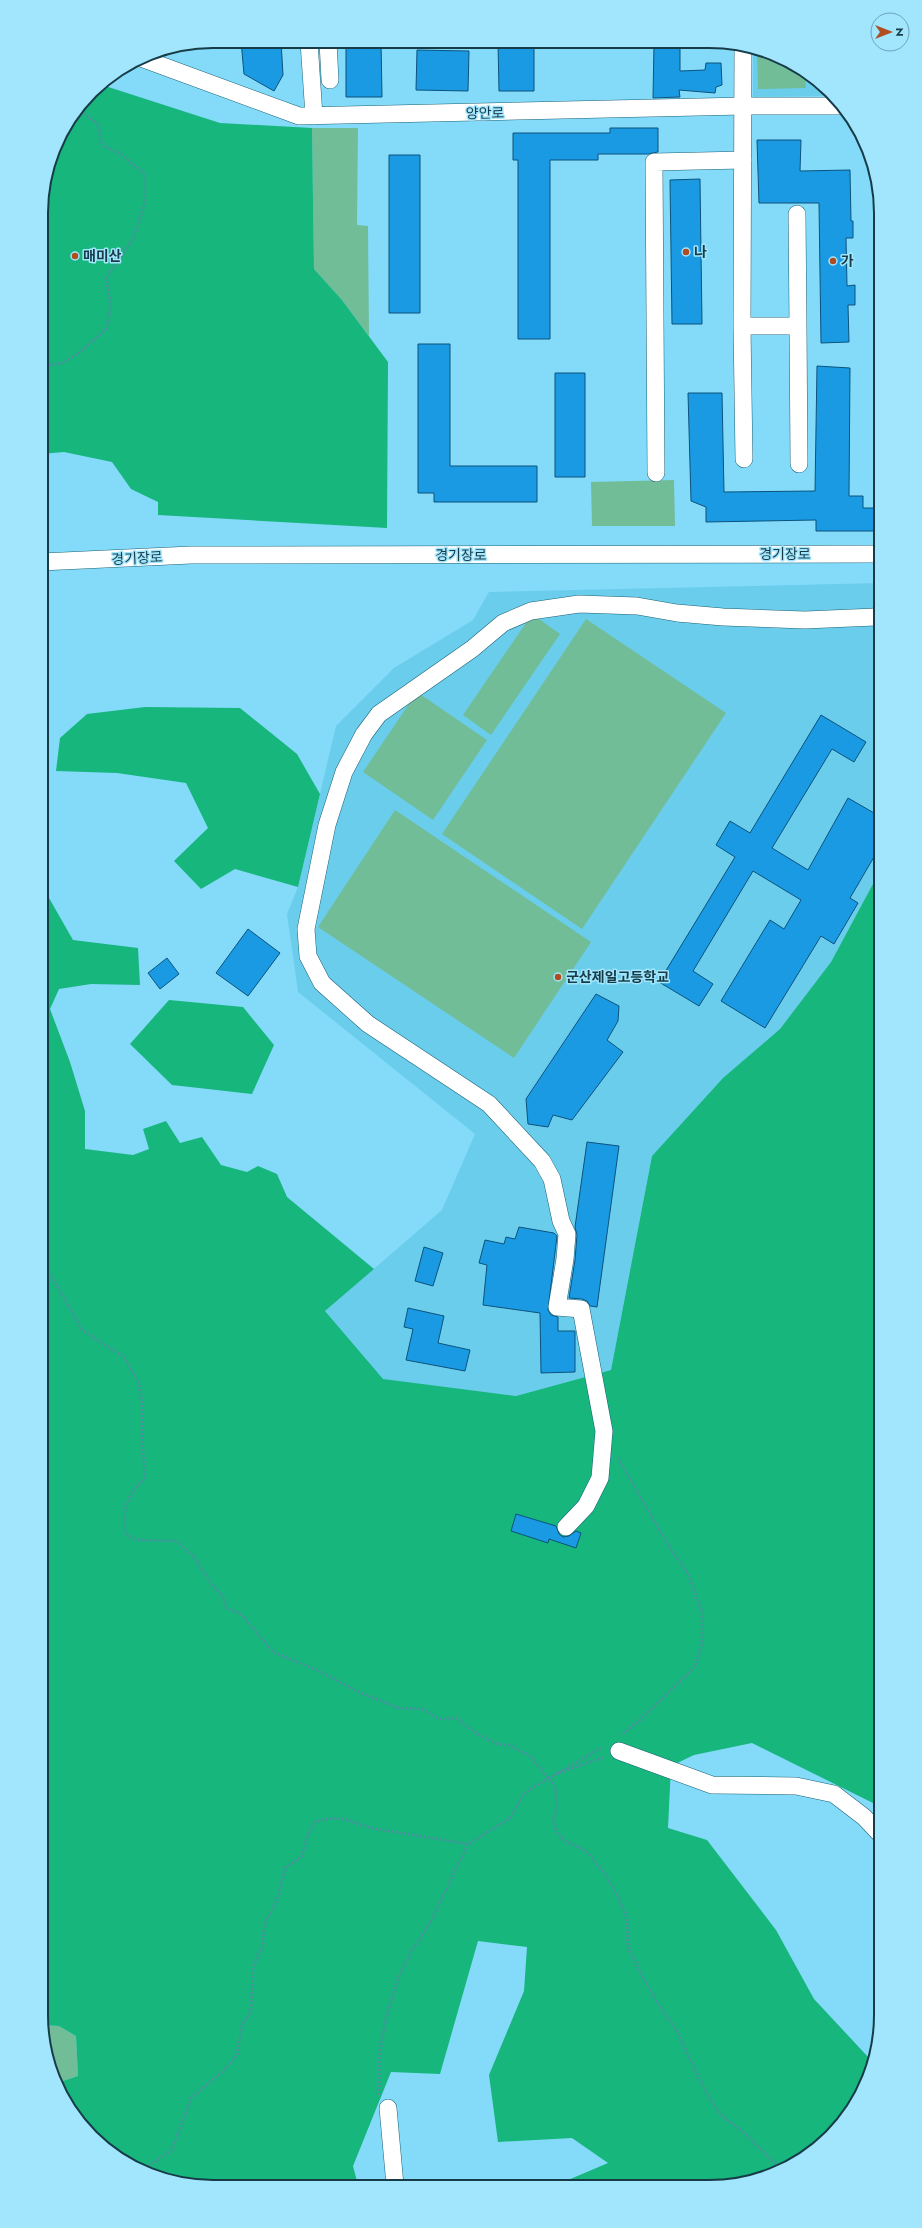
<svg xmlns="http://www.w3.org/2000/svg" width="922" height="2228" viewBox="0 0 922 2228" font-family="Jost,'Noto Sans KR',sans-serif">
  <style>
    .built { fill: #6bcdec }
    .green { fill: #70bd97 }
    .forest { fill: #16b67d }
    .building { fill: #1a9ae3; stroke: #0c537c }
    .lines { fill: none; stroke-linecap: round; stroke-linejoin: round }
    .minor-casing { stroke: #1b6276; stroke-width: 18 }
    .path { stroke: #4f8ea3; stroke-width: 2.5; stroke-dasharray: 2 2; stroke-linecap: butt }
    .minor { stroke: #fff; stroke-width: 17 }
    .poi-dot { fill: #b14c20; stroke: #a2e6fe; stroke-width: 1.5 }
    .labels { text-anchor: middle; stroke-width: 3; stroke-linejoin: round; paint-order: stroke }
    .street-label { font-size: 14px; fill: #173c48; stroke: #a2e6fe }
    .poi-label { font-size: 14px; font-weight: bold; fill: #173c48; stroke: #a2e6fe; text-anchor: start }
    .rim { fill: none; stroke: #173c48; stroke-width: 2 }
  </style>
  <rect width="100%" height="100%" fill="#83dbf9"/>
  <path class="built" d="M753 48 785 59 823 84 833 96 753 97Z
    M881 583V869L831 962 780 1029 723 1078 652 1156 611 1370 516 1396 383 1380 325 1311 442 1210 475 1134 298 992 287 914 298 887 336 726 394 668 473 620 489 592Z"/>
  <path class="green" d="M757 49 785 59 805 73 806 88 758 89Z
    M312 128H358L357 225 368 226 369 336 342 300 314 269Z
    M674 480 675 526H592L591 482Z
    M532 614 560 634 491 735 463 715Z
    M586 619 726 713 582 929 442 834Z
    M417 692 487 740 433 820 363 772Z
    M395 810 591 942 514 1058 318 927Z
    M42 2025 59 2026 76 2036 78 2076 57 2083 47 2059Z"/>
  <path class="forest" d="M99 84 220 123 312 128 314 269 342 300 388 362 387 528 158 515V502L131 489 112 462 64 452 41 454V202L59 137Z
    M145 707 240 708 297 754 320 794 298 887 235 869 201 889 174 861 208 828 186 783 117 773 56 771 60 738 87 714Z
    M881 869V1807L752 1743 694 1755 671 1766 668 1828 707 1840 776 1930 814 1999 869 2058 872 2070 845 2120 804 2158 753 2181 709 2187 554 2186 608 2163 572 2138 498 2142 489 2075 524 1991 527 1947 478 1941 440 2074 391 2072 353 2166 358 2185 180 2184 137 2169 92 2137 64 2101 57 2083 78 2076 76 2036 59 2026 42 2025 41 2015V884L73 940 138 948 140 985 91 984 59 989 50 1009 70 1062 85 1111V1149L133 1155 149 1149 143 1129 166 1121 180 1143 202 1137 221 1165 247 1172 258 1166 277 1174 287 1197 374 1269 325 1311 383 1379 516 1396 611 1370 652 1156 723 1078 780 1029 831 962Z
    M169 1000 243 1007 274 1045 252 1094 172 1085 130 1044Z"/>
  <path class="building" d="M241 41H281L283 75 274 91 244 74Z
    M346 42H381L382 97H346Z
    M498 43H534V91H499Z
    M654 44H680V71L705 70 706 63H721L722 85 716 87 715 93 679 90 680 97 653 98Z
    M417 50 469 51 468 91 416 90Z
    M610 128H658V152L648 154H598V160H550V339H518V160H513V133H610Z
    M757 140H801L800 171 850 170 851 221H853V238H846L847 286 855 285V305H848L849 342 821 343 819 203H759Z
    M389 155H420V313H389Z
    M700 179 702 324H672L670 180Z
    M418 344H450V466H537V502H434V493H418Z
    M817 366 850 368 849 496H863V508H881V531H816V520L706 522V507L691 501 688 393H722L724 492 815 491Z
    M555 373H585V477H555Z
    M821 715 866 742 854 762 832 749 772 848 808 870 848 798 881 817V845L850 898 858 903 834 944 821 936 765 1028 721 1001 770 920 784 929 801 900 753 871 693 971 713 984 699 1006 659 982 735 857 716 845 730 821 750 833Z
    M248 929 280 953 248 996 216 973Z
    M167 958 179 974 160 989 148 973Z
    M596 994 619 1006 618 1021 607 1040 623 1052 572 1120 553 1115 548 1127 528 1124 526 1099Z
    M587 1142 619 1146 597 1307 590 1306 587 1301 582 1299 569 1298 575 1260 577 1235 575 1227Z
    M519 1227 554 1233 557 1236 548 1310 551 1315 558 1317V1331H575V1372L541 1373 540 1313 483 1305 487 1265 479 1263 485 1240 504 1244 506 1237 515 1239Z
    M424 1247 443 1253 433 1286 415 1281Z
    M408 1308 444 1316 438 1343 470 1350 465 1371 406 1360 413 1329 404 1327Z
    M516 1514 556 1526 559 1534 563 1537 569 1536 576 1531 581 1533 576 1548 549 1539 548 1543 511 1531Z"/>
  <g class="lines">
    <defs>
      <path id="minor" d="M309 42 314 116
        M328 42 330 80
        M743 45 742 326H798L797 214
        M141 58 299 116 744 106H840
        M742 326 744 459
        M798 326 799 464
        M656 473 654 162 743 160
        M41 562 191 555 881 554
        M566 1527 586 1506 600 1478 604 1431 581 1309 557 1307 565 1259 567 1234 561 1221 552 1179 542 1161 489 1104 368 1024 322 983 308 956 306 929 327 825 344 772 364 734 379 714 472 649 503 623 531 611 579 604 637 606 677 613 723 617 805 620 875 617 881 613
        M619 1751 712 1785 796 1786 834 1794 864 1817 881 1835
        M388 2108 395 2185"/>
    </defs>
    <use href="#minor" class="minor-casing"/>
    <path class="path" d="M41 366 62 363 79 353 106 329 111 307 106 279 133 239 145 203 144 173 119 153 102 145 98 124 79 110
      M41 1264 53 1279 82 1330 124 1357 139 1384 142 1401V1438L145 1477C127 1498 122 1505 125 1533L136 1540 177 1541 195 1558 211 1584 223 1596 225 1607 242 1615 273 1652 317 1670 361 1693 398 1708 423 1709 439 1719 457 1718 474 1732 497 1744 508 1745 529 1755 555 1786 557 1810 553 1819 557 1833 565 1841 586 1851 607 1876 627 1916 628 1948 651 1992 677 2032 709 2098 723 2117 742 2131 781 2169
      M618 1458 666 1542 689 1576 703 1615 702 1643 695 1667 641 1719 621 1735
      M556 1774 604 1757
      M379 2095V2057L386 2018 398 1978 412 1950 429 1925 468 1844 510 1818 523 1795 530 1789 603 1747
      M141 2171 172 2150 191 2098 223 2071 237 2055 242 2025 251 2011 253 1967 262 1948 265 1924 278 1897 285 1868 302 1856 307 1837 315 1822C343 1813 350 1823 376 1829L468 1844"/>
    <use href="#minor" class="minor"/>
  </g>
  <g class="poi-dot">
    <circle cx="686" cy="252" r="4"/>
    <circle cx="75" cy="256" r="4"/>
    <circle cx="833" cy="261" r="4"/>
    <circle cx="558" cy="977" r="4"/>
  </g>
  <g class="labels">
    <g class="street-label">
      <text transform="translate(485 113) rotate(-1)" y="5">양안로</text>
      <text x="785" y="559">경기장로</text>
      <text x="461" y="560">경기장로</text>
      <text transform="translate(137 558) rotate(-3)" y="5">경기장로</text>
    </g>
    <g class="poi-label">
      <text x="694" y="257">나</text>
      <text x="83" y="261">매미산</text>
      <text x="841" y="266">가</text>
      <text x="566" y="982">군산제일고등학교</text>
    </g>
  </g>
  <path d="M0 0H922V2228H0ZM213 48H709A165 165 0 0 1 874 213V2015A165 165 0 0 1 709 2180H213A165 165 0 0 1 48 2015V213A165 165 0 0 1 213 48Z" fill="#a2e6fe" fill-rule="evenodd"/>
  <path class="rim" d="M213 48H709A165 165 0 0 1 874 213V2015A165 165 0 0 1 709 2180H213A165 165 0 0 1 48 2015V213A165 165 0 0 1 213 48Z"/>
  <g transform="translate(890 32) rotate(90)"><circle r="19" fill="#a2e6fe" stroke="#6aa2b5"/>
  <path d="M0-3L7 15L0 10L-7 15Z" fill="#b14c20"/>
  <text y="-6" font-size="11" font-weight="bold" text-anchor="middle" fill="#173c48">N</text>
  </g>
</svg>
